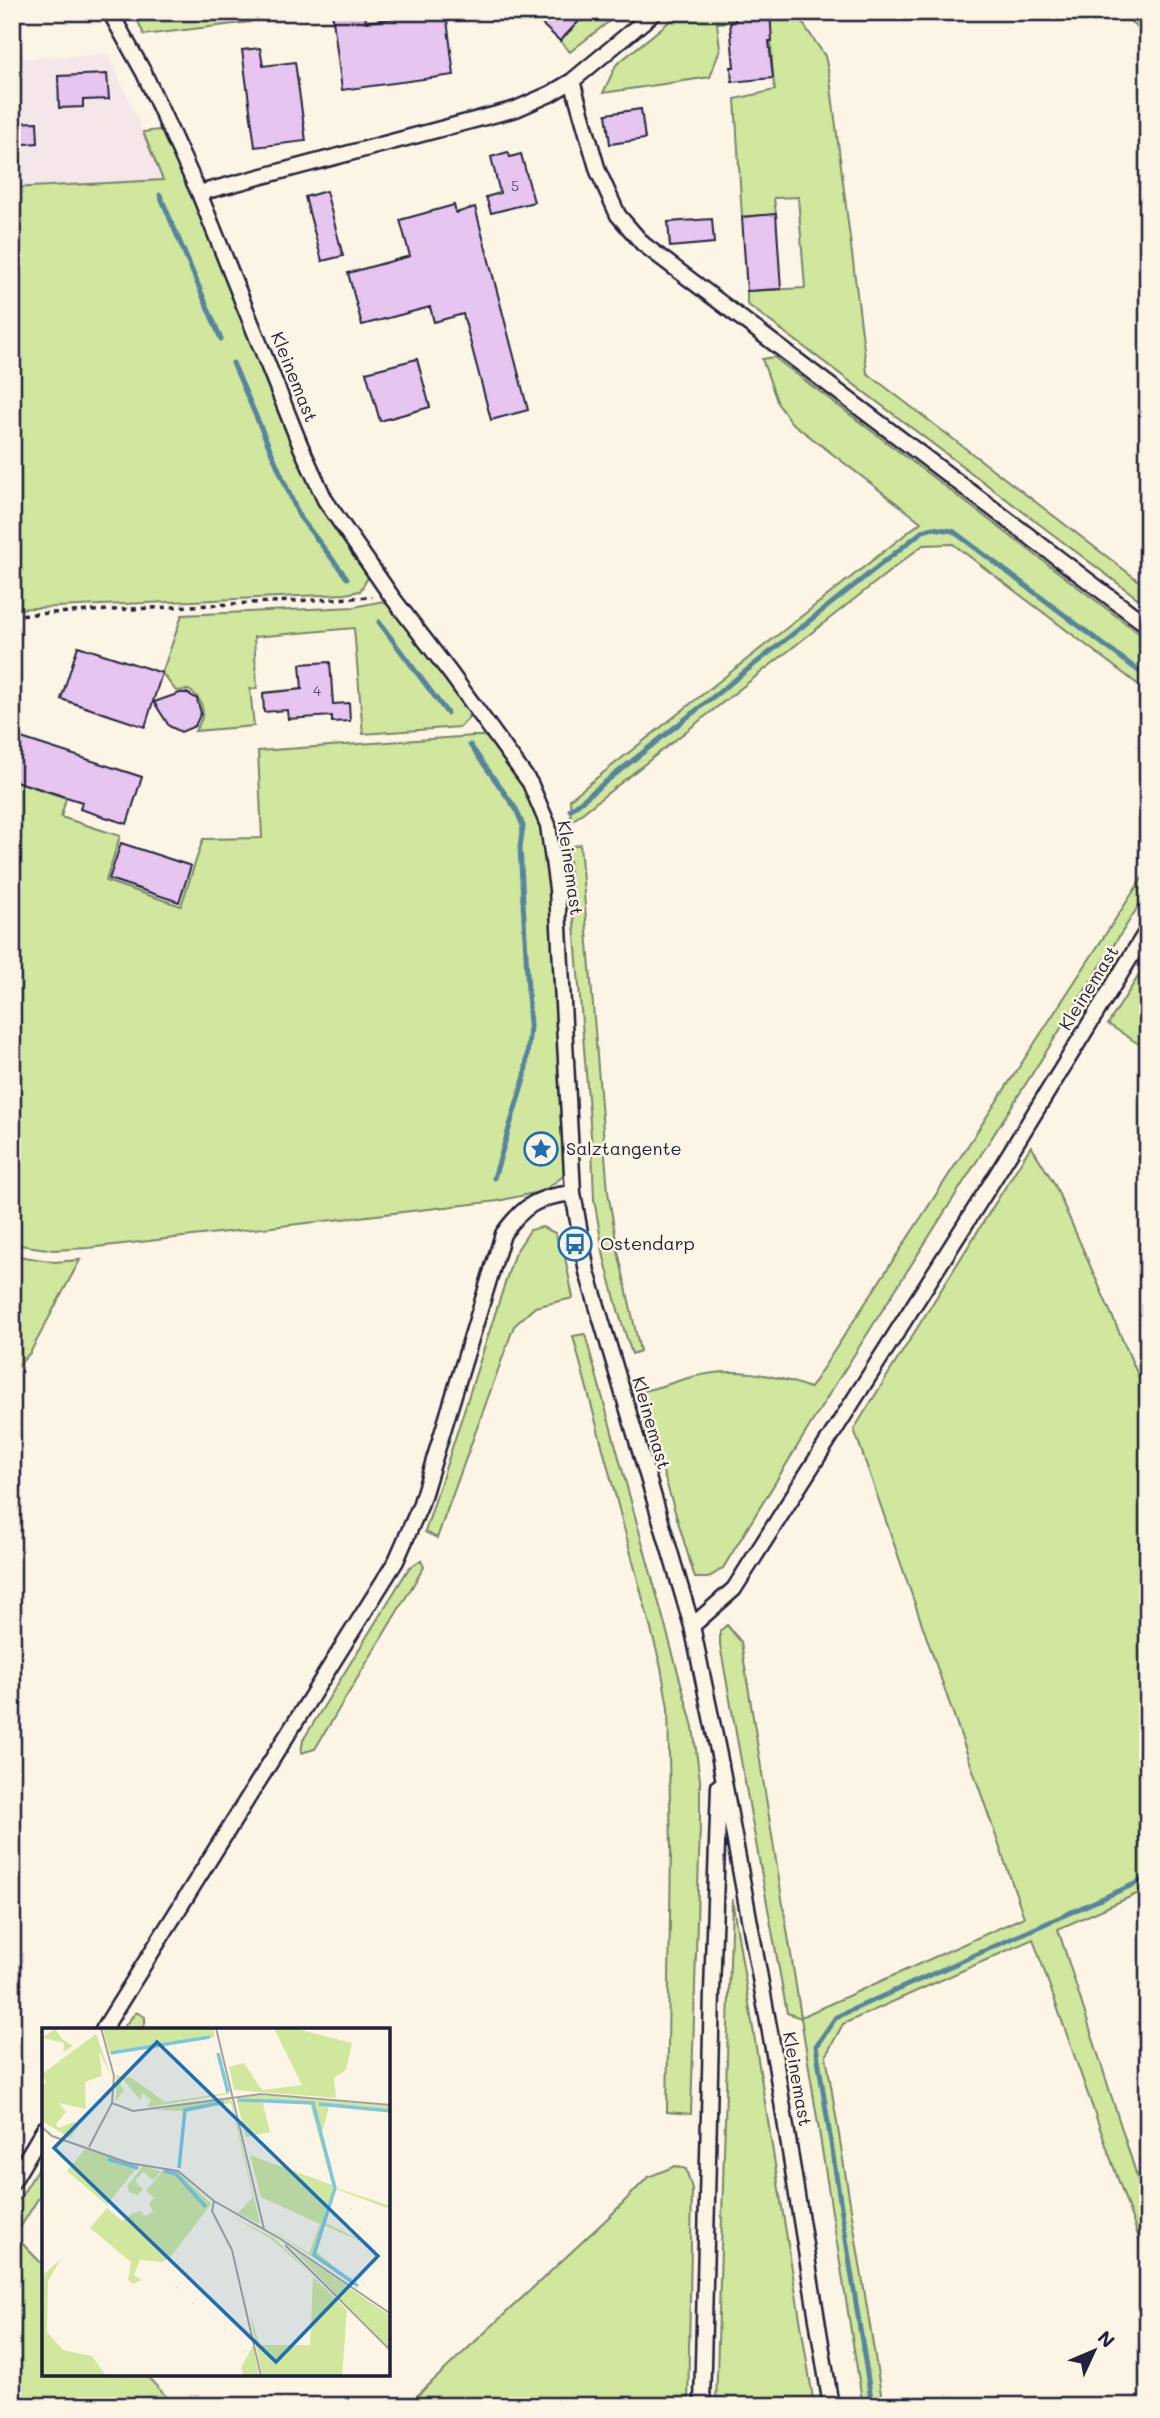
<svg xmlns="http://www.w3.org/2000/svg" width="1160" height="2418" viewBox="0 0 1160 2418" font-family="Mali,sans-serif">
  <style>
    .built { fill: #f5e7e9 }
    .green { fill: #d0e79d; stroke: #79846c; stroke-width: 2 }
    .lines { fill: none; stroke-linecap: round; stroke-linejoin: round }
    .stream { stroke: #59859d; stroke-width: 5 }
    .building { fill: #e6c5f1; stroke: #22223b; stroke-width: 2 }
    .street-casing { stroke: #22223b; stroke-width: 19 }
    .path { stroke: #22223b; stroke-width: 3.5; stroke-dasharray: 5 5; stroke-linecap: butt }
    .street { stroke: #fcf5e5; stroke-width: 14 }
    .labels { text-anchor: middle; stroke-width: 5; stroke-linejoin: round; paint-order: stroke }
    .number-label { font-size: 14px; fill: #534b68 }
    .street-label { font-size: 18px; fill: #22223b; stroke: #fcf5e5 }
    .poi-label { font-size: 18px; fill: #22223b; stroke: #fcf5e5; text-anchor: start }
    .inset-river { fill: none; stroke: #7dc7de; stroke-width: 3.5 }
    .inset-road { fill: none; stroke: #a5a1a1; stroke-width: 2 }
    .view { fill: #1f6fb2; fill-opacity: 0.15; stroke: #1f6fb2; stroke-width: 3.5 }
    .inset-edge { fill: none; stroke: #22223b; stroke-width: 3.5 }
  </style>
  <rect width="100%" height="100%" fill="#fcf5e5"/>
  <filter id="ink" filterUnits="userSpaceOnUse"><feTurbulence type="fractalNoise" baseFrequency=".0143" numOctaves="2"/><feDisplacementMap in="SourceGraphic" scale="14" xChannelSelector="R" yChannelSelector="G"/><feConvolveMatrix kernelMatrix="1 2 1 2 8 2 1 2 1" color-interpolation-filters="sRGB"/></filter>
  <g filter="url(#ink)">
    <path class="built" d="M109 54 164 180 12 188V59Z"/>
    <path class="green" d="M134 12H251L250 22 144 35Z
      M573 12H621L570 52 560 41 580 20Z
      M681 12H734L735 22 717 23 720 49 710 77 603 93 616 65Z
      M770 12H795L825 56 830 79 867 373 1148 588V606L747 304V291L805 288 798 197 774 198 776 214 742 217 735 99 775 90C770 64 772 39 770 12Z
      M1118 12H1148V35Z
      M159 130 167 131 307 476 317 496 370 574 360 591 345 594 12 609V188L163 180 143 132Z
      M774 357 1148 640V692L953 544 923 545 571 822 570 799 921 522 791 422 778 404 762 359Z
      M383 601 390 605 470 708 468 719 460 727 363 734 354 628 254 637 257 688 250 689 254 726 195 731C206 716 206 701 189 690L176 691 162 673 182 615 354 607Z
      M474 736H483L493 740 523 782 541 821 553 921 567 1169 562 1177 543 1191 498 1201 88 1248 54 1250 12 1244V780L66 798 61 817 120 836 106 881 181 906 203 839 262 838 258 751Z
      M580 844 608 1192 618 1251 640 1351 632 1354 619 1314 604 1257 594 1199 592 1148 568 848Z
      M1148 869V891L828 1396 723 1568 708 1578H695L639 1392C657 1388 674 1382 692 1377 735 1366 771 1374 810 1388Z
      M1148 961V1050L1108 1024Z
      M1031 1146 1054 1183 1148 1398V1889L1058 1929 1148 2211V2264L1033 1939 843 2024 826 2055 883 2406H863L801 2018 787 2013 720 1645V1631L727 1625 741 1642 801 2017 1024 1917 854 1429Z
      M542 1227 555 1233 565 1257 573 1298 535 1307 514 1326 437 1538 425 1532 514 1255 530 1230Z
      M12 1255 55 1262 80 1260 30 1353 16 1368H12Z
      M585 1334 693 1727 700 1780V1825L691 2114 667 2112 671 1849 668 1708 661 1667 573 1336Z
      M421 1560 424 1567 315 1749 301 1753 303 1740 409 1568Z
      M732 1899 814 2405V2406H716Z
      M136 2012 145 2017V2024L141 2029H122Z
      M44 2159V2189L15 2236 44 2266V2374H145L175 2406H12V2211Z
      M675 2166 686 2169 692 2189 688 2406H406L611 2215 648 2177Z"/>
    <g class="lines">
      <path class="stream" d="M1133 12 1148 23
        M160 195 221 339
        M233 363 299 516 347 578
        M379 622 447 713
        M470 745 516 809 523 826 520 847 530 1027 525 1076 494 1178
        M570 810 923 531 933 528 953 531 1148 678
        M872 2406 816 2046 836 2017 1148 1878"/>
    </g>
    <path class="building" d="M332 12H365L366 22 446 12 454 75 342 90Z
      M529 12H573L581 19 560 41Z
      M734 12H770L772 41H769L773 78 732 82 731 67H734L730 23 735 22Z
      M260 48 263 66 295 62 306 141 255 147 242 50Z
      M107 74 109 99 83 100V107L59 108 58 76Z
      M641 109 645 139 610 144 606 114Z
      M37 122 38 143 12 145V123Z
      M508 152 510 157 521 154 534 202 491 213 486 197 500 193 491 157Z
      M326 191 343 256 322 261 305 197Z
      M454 205 456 213 475 207 528 410 491 420 463 314 434 322 430 307 362 325 348 273 410 256 400 220Z
      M776 214 781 289 747 291 742 217Z
      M712 219 714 243 670 247 668 222Z
      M417 359 430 407 380 421 366 372Z
      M78 646 162 673 145 727 61 699Z
      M330 662 333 704 349 703 350 721 332 722V716L288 719 287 710 264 712 263 693 302 689 300 664Z
      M180 693H187L197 699 201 713 195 726 181 732 169 726 154 702Z
      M12 735 142 777 127 824 80 809 82 802 12 780Z
      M121 843 191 866 179 902 109 879Z"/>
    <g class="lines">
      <defs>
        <path id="street" d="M110 12 144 73 199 193 301 447 325 500 392 597 451 674 530 783 548 825 557 889 573 1193 587 1272 692 1626 720 1760 776 2065 831 2406
          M572 81 598 171 618 215 643 244 1148 626
          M199 193 516 109 550 94 572 81 655 12
          M692 1626 734 1589 992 1182 1148 929
          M103 2030 396 1561 420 1506 503 1234C524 1205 537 1197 573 1193
          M12 2183 44 2129
          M702 2406 712 1992 719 1786"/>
      </defs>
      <use href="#street" class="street-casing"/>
      <path class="path" d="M12 615 372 597"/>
      <use href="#street" class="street"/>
    </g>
  </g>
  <defs>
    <symbol id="sight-ring" viewBox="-11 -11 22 22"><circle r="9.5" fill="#fcf5e5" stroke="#1f6fb2" stroke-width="1.5"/><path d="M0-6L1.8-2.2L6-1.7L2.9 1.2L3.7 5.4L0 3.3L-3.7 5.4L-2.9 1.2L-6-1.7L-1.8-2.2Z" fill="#1f6fb2"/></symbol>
    <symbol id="bus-ring" viewBox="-11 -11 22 22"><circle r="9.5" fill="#fcf5e5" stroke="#1f6fb2" stroke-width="1.5"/><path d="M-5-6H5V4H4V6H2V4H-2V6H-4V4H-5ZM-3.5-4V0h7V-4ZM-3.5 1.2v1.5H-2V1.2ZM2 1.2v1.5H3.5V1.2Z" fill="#1f6fb2"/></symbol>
  </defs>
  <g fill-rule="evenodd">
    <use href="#sight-ring" x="522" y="1130" width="38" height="38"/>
    <use href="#bus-ring" x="556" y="1225" width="38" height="38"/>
  </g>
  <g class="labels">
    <g class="number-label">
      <text x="515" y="191">5</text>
      <text x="317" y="696">4</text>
    </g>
    <g class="street-label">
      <text transform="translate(294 377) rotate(68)" y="6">Kleinemast</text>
      <text transform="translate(570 868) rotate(82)" y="6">Kleinemast</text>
      <text transform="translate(1089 988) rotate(-58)" y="6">Kleinemast</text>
      <text transform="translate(651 1423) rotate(74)" y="6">Kleinemast</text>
      <text transform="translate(797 2079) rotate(80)" y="6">Kleinemast</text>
    </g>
    <g class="poi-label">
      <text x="566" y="1155">Salztangente</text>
      <text x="600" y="1250">Ostendarp</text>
    </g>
  </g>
  <g transform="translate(42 2028)">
    <rect width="348" height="348" fill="#fcf5e5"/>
    <path d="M171 0 173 9 68 26 61 2ZM232 0H251L310 15 304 42 292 50 294 70 192 62 187 39 202 35 220 62 260 57ZM13 1 20 11 31 18 21 24 22 15 0 10ZM54 6 69 48 57 23 60 48 43 54 44 81 17 75 24 84 14 96 17 100 32 94 36 99 28 110 0 93V60L4 54 0 46ZM177 24 187 66 106 79 109 72 101 65 98 72 81 51 78 57 82 62 74 73V47L90 50 123 74 184 65ZM219 67 348 78V84L287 78 280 105 294 160 346 177 348 172V181L294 161 282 194 335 220 281 197 272 222 319 261 225 199 267 225 278 196 219 169 208 127 290 157 268 76 220 71 228 104 204 109 194 70ZM188 69 190 74 218 196 196 185 211 169 189 75 144 84 138 141 141 83 112 82ZM43 121 97 137 65 177 25 143ZM101 138 119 143 111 152 101 144 93 153 101 161 96 167 88 165 85 158ZM121 142 135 143 169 176 131 226 121 234 98 232 92 247 100 252 91 256 86 252 89 234 48 200 65 180 80 193 91 185 99 183 102 188 111 184 107 176 112 170 104 163ZM185 186 232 210 267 244 228 210ZM251 221 348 288V321L287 259ZM19 231 6 253 5 304 21 322 50 328 64 348H0V248ZM271 249 305 282 300 348H220L208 286 218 317H268ZM211 317 217 348H202L199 340Z" fill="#d0e79d"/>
    <path class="inset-river" d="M69 25 168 9M176 25 186 64M196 72 273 75M271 75 293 160 272 227 316 258M277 76 349 83M66 131 96 140M137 140 143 82 182 74M122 143 134 146 164 179"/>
    <path class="inset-road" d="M174 0 222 201M70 75 91 83 219 66 349 77M0 99 10 108 87 135 136 143 172 173 237 210 349 286M47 119 70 75 72 48 59 0M172 173 170 183 190 222 219 348M243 217 349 323"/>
    <path class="view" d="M115 14 336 228 234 334 12 120Z"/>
    <rect width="348" height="348" class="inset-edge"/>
  </g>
  <rect width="1160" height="2418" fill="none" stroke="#fcf5e5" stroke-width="42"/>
  <rect x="21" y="21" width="1118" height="2376" fill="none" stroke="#22223b" stroke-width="2.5" filter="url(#ink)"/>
  <g transform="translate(1094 2351) rotate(46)" stroke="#fcf5e5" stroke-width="5" paint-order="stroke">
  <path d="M0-5L12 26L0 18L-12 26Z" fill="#22223b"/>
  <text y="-10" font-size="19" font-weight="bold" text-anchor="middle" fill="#22223b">N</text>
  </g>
</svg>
